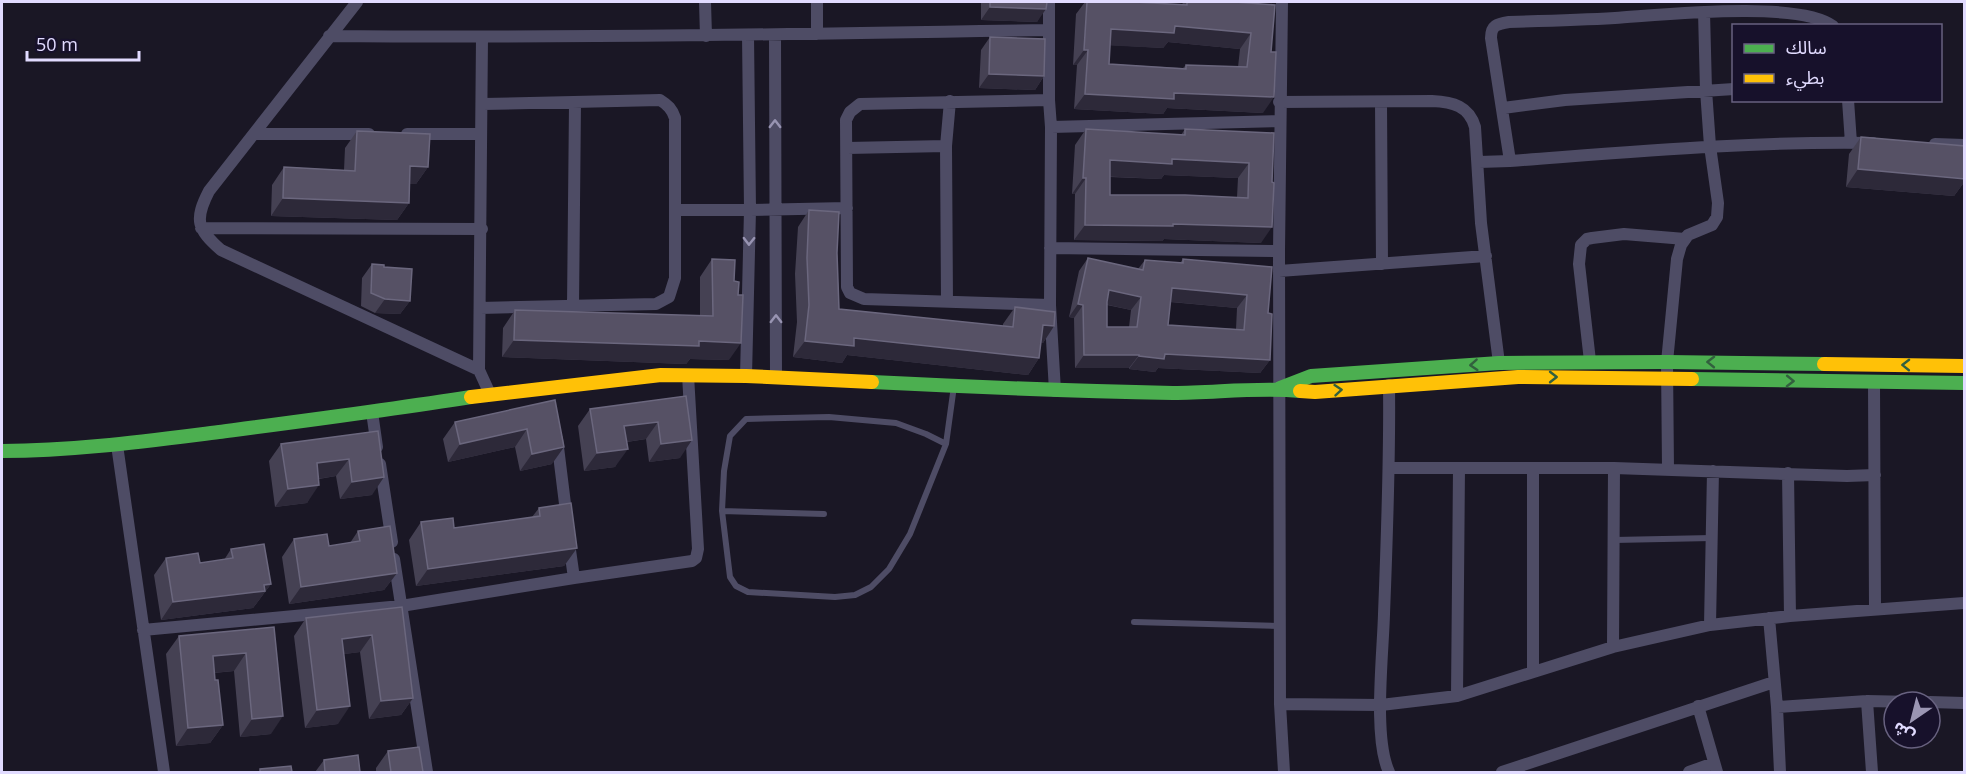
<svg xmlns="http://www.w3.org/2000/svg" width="1966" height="774" viewBox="0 0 1966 774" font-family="'Open Sans','Noto Sans Arabic',sans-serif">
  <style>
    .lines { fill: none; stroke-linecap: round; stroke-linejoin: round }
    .lane { stroke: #4e4c65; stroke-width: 6 }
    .street { stroke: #4e4c65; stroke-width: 12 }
    .fast { stroke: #4caf50; stroke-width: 14 }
    .slow { stroke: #ffc107; stroke-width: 14 }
    .wall { fill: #454153; fill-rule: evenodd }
    .shaded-wall { fill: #2d2939 }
    .building { fill: #565165; stroke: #6b677e; stroke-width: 1.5; fill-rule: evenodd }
    .oneway { stroke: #9894b2 }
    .oneway2 { stroke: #32603e }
  </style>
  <rect width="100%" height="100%" fill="#1a1725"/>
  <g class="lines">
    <path class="lane" d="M946 444 926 434 896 423 829 417 746 419 730 436 724 471 722 511 730 577 736 586 748 592 835 597 855 595 871 587 889 569 910 534 946 444 954 386
      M722 511 824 514
      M1614 540 1712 538
      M1134 622 1280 626"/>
    <path class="street" d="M357 2 209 191C194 220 197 229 221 250L479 370 490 394
      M705 2 706 36
      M817 2V34
      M1049 2V100L1051 127 1050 305 1055 391
      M1282 2 1279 251 1280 704 1284 772
      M775 35 776 378
      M329 36C569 38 809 34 1049 30
      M1049 100 860 104 850 112 846 120 847 287 850 293 864 299 1050 305
      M1848 100 1851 143
      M1279 102 1432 101C1453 102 1469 106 1475 127L1481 223 1499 363
      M1381 102 1382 264
      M1503 108 1565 100 1734 89
      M1051 127 1279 121
      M255 134H369
      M407 134H481
      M1935 144 1964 145
      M847 148 946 146
      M1510 161 1491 38C1491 25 1497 24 1509 22 1544 21 1579 20 1615 18 1662 15 1798 0 1833 26
      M1479 162 1510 161C1631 152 1751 141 1873 143
      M676 210H750L847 208
      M201 228 482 229
      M1050 248 1279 251
      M1279 271 1486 256
      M947 302 946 146 950 101
      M573 306 575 103
      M480 308 656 304 669 297 675 278V118C672 109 668 105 660 100L483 104
      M1590 361 1579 264 1581 245 1587 239 1592 238 1624 234 1685 239
      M479 370 482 37
      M746 376 750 210 748 35
      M1874 383 1875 610
      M1389 385C1390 462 1387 538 1384 614 1383 654 1373 738 1389 772
      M372 412 377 447
      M557 439 567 520
      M117 445 164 772
      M380 464 392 542
      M1390 468H1614L1847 476 1875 475
      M1533 469V670
      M1668 469 1667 362 1677 259 1681 245 1688 235 1712 225 1717 217 1718 203 1710 146 1706 90 1704 12
      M1788 473 1790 616
      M394 559 427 772
      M574 578 692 561 696 558 698 549 688 375
      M1769 618 1777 707 1780 772
      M1710 625 1713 471
      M143 630 401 606 574 578 569 543
      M1613 647 1614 468
      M1457 696 1459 468
      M1867 701 1872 772
      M1930 702 1964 703
      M1280 704 1381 705 1457 696 1613 647 1710 625 1790 616 1964 603
      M1698 706 1717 772
      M1777 707 1867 701 1913 702
      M1502 772 1774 682
      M1689 772 1714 763"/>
    <path class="fast" d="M1692 379 1964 383
      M872 382C972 387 1072 391 1173 393 1215 393 1258 387 1300 391
      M1280 388 1311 376 1499 363 1667 362 1824 364
      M2 451C75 451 147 441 219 432 303 421 388 410 471 397"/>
    <path class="slow" d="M1824 364 1964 366
      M1300 391 1315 392 1518 377 1692 379
      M471 397 661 375 746 376 872 382"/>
  </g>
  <path class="wall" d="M981 2H1047L1037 22 981 20Z
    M1085 2H1135L1182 4 1184 2H1235L1275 5 1263 113 1167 108 1163 114 1074 109 1077 65H1073L1076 14ZM1168 42 1240 49 1238 67 1186 65 1183 68 1109 64 1110 45 1163 48Z
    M990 37 1044 76 1035 90 979 88 981 50Z
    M1086 129 1181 135 1185 129 1274 133 1261 243 1164 239 1162 241 1074 240 1075 194H1072L1075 145ZM1164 175 1238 178 1237 197 1110 195V177L1161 179Z
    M357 131 428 167 416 184H410L409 203 397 220 271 216 272 185 284 167 344 170 345 148Z
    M1861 137 1965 146V181L1954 196 1846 187 1849 154Z
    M809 210 837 253 839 309 1003 326V324L1015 307 1054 326 1043 343 1041 342 1039 358 1028 375 847 355 842 363 793 357 797 322 795 274 798 227Z
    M1088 258 1138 269 1145 260 1180 263 1183 259 1272 267 1268 313 1270 360 1260 373 1158 368 1155 372 1129 369V368H1075L1074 318 1069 317 1079 271ZM1170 302 1237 308 1236 329 1168 325ZM1107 305 1131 310 1129 327H1107Z
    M712 259 729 360 690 359 686 364 502 357 503 328 515 310 700 316V277Z
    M372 264 384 267 410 301 400 314 375 313 361 306 362 278Z
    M686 396 680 458 649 462 646 439 627 442 615 467 584 471 578 426 590 409Z
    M555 400 552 464 520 471 515 447 448 462 443 439 455 422Z
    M378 431 372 495 340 499 336 476 319 479 307 503 275 507 269 461 281 444Z
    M539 508 577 548 564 566 416 586 409 540 421 522 454 528 532 517Z
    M358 531 397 573 384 590 289 604 282 557 294 539 329 546 350 543Z
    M231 549 271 584 253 608 161 620 154 575 166 558 200 563 224 560Z
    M402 607 413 698 401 715 369 719 360 652 344 654 338 724 305 728 294 636 306 618Z
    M274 627 271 734 240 737 234 671 214 673 223 725 210 743 176 746 166 654 179 636Z
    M388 751 423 772H376V768Z
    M324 760 360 772H315Z"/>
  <path class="shaded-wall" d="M990 7 1046 9 1037 22 981 20Z
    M1175 26 1251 33 1240 49 1168 42 1163 48 1100 45 1111 29Z
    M1084 50H1088L1077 65H1073Z
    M989 74 1044 76 1035 90 979 88Z
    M1174 93 1274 97 1263 113 1167 108 1163 114 1074 109 1085 94Z
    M1172 159 1249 163 1238 178 1164 175 1161 179 1099 176 1110 160Z
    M410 166 428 167 416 184H398Z
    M1858 169 1965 179V181L1954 196 1846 187Z
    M1083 178H1086L1075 194H1072Z
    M283 198 409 203 397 220 271 216Z
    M1173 224 1272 227 1261 243 1164 239 1162 241 1074 240 1085 225Z
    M1172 288 1247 295 1237 308 1162 301Z
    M1109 290 1141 297 1131 310 1100 303Z
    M385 299 410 301 400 314 375 313Z
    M1078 304 1083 305 1074 318 1069 317Z
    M1043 325 1054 326 1043 343 1031 341Z
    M854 338 1039 358 1028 375 847 355 842 363 793 357 805 341Z
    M514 340 699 341 741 343 729 360 690 359 686 364 502 357Z
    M1165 354 1270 360 1260 373 1158 368 1155 372 1129 369 1139 356Z
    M1084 355H1139L1129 368H1075Z
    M658 422 646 439 612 444 624 426Z
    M527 429 515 447 448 462 460 444Z
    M692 440 680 458 649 462 661 444Z
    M564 447 552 464 520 471 532 454Z
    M628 449 615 467 584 471 597 453Z
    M349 459 336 476 304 481 317 463Z
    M384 477 372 495 340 499 352 482Z
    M319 485 307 503 275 507 288 489Z
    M577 548 564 566 416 586 428 569Z
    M397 573 384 590 289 604 301 587Z
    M271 584 253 608 161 620 173 602Z
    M372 635 360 652 330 656 342 639Z
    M246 653 234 671 201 674 213 656Z
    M413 698 401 715 369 719 381 701Z
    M350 706 338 724 305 728 317 710Z
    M283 716 271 734 240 737 252 719Z
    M223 725 210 743 176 746 188 728Z"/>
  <path class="building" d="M990 2H1047L1046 9 990 7Z
    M1087 2H1135L1187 5V2H1235L1275 5 1271 52H1276L1274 97 1174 93V99L1085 94 1088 50H1084ZM1175 26 1251 33 1247 67 1186 65V69L1109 64 1111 29 1174 33Z
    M990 37 1045 39 1044 76 989 74Z
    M1086 129 1185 135V129L1274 133 1272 182 1274 183 1272 227 1173 224V226L1085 225 1086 178H1083ZM1172 159 1249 163 1248 198 1185 195H1110V160L1172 164Z
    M357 131 430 134 428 167 410 166 409 203 283 198 284 167 355 171Z
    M1861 137 1965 146V179L1858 169Z
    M809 210 839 212 837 253 839 309 1013 327 1015 307 1055 312 1054 326 1043 325 1039 358 854 338V346L805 341 809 305 807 258Z
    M1088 258 1143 270 1145 260 1183 263V259L1272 267 1268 313 1272 314 1270 360 1165 354 1164 359 1139 356V355H1084L1083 305 1078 304ZM1172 288 1247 295 1244 330 1168 325ZM1109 290 1141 297 1137 327H1107V302Z
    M712 259 735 260 734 281 739 282 738 295H743L741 343 699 341V346L514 340 515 310 713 316Z
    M372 264 384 265V267L412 269 410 301 385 299 371 293Z
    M686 396 692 440 661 444 658 422 624 426 628 449 597 453 590 409Z
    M555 400 564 447 532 454 527 429 460 444 455 422Z
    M378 431 384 477 352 482 349 459 317 463 319 485 288 489 281 444Z
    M571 503 577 548 428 569 421 522 453 518 454 528 540 516 539 508Z
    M390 526 397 573 301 587 294 539 327 534 329 546 360 541 358 531Z
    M264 544 271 584 264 585 265 591 173 602 166 558 198 553 200 563 233 558 231 549Z
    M402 607 413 698 381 701 372 635 342 639 350 706 317 710 306 618Z
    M274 627 283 716 252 719 246 653 213 656 215 680H218L223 725 188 728 179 636Z
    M419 747 423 772H391L388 751Z
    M358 755 360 772H325L324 760Z
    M291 766 292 772H260V769Z"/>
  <defs><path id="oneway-chevron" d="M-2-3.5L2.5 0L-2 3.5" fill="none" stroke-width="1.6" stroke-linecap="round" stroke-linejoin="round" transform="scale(1.5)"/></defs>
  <g class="oneway">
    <use href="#oneway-chevron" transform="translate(775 124) rotate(-90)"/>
    <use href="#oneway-chevron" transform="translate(749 241) rotate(91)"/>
    <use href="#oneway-chevron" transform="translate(776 319) rotate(-90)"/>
  </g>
  <g class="oneway2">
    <use href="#oneway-chevron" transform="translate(1711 362) rotate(-179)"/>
    <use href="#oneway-chevron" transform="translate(1474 365) rotate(176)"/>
    <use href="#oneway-chevron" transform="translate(1906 365) rotate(-179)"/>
    <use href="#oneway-chevron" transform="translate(1553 377)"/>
    <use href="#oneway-chevron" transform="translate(1790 381) rotate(1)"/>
    <use href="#oneway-chevron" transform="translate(1338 390) rotate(-5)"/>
  </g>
  <rect width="1966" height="774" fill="none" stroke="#e1dbff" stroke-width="6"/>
  <rect x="1732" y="24" width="210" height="78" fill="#17112b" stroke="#686280" stroke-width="1.5"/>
  <rect x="1744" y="44" width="30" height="9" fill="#4caf50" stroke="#686280" stroke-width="1.5"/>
  <text x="1786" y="54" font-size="18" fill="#e1dbff">سالك</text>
  <rect x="1744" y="74" width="30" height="9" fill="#ffc107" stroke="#686280" stroke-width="1.5"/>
  <text x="1786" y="84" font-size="18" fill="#e1dbff">بطيء</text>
  <g transform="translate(1912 720) rotate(215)"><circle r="28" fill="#17112b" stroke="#686280" stroke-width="1.5"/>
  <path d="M0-4.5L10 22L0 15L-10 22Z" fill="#9b96b3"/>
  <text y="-9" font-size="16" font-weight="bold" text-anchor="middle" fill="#e1dbff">ش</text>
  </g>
  <path d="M27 51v9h112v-9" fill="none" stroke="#e1dbff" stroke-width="3"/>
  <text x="36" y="51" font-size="18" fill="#e1dbff" stroke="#17112b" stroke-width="4.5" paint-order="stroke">50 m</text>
</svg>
